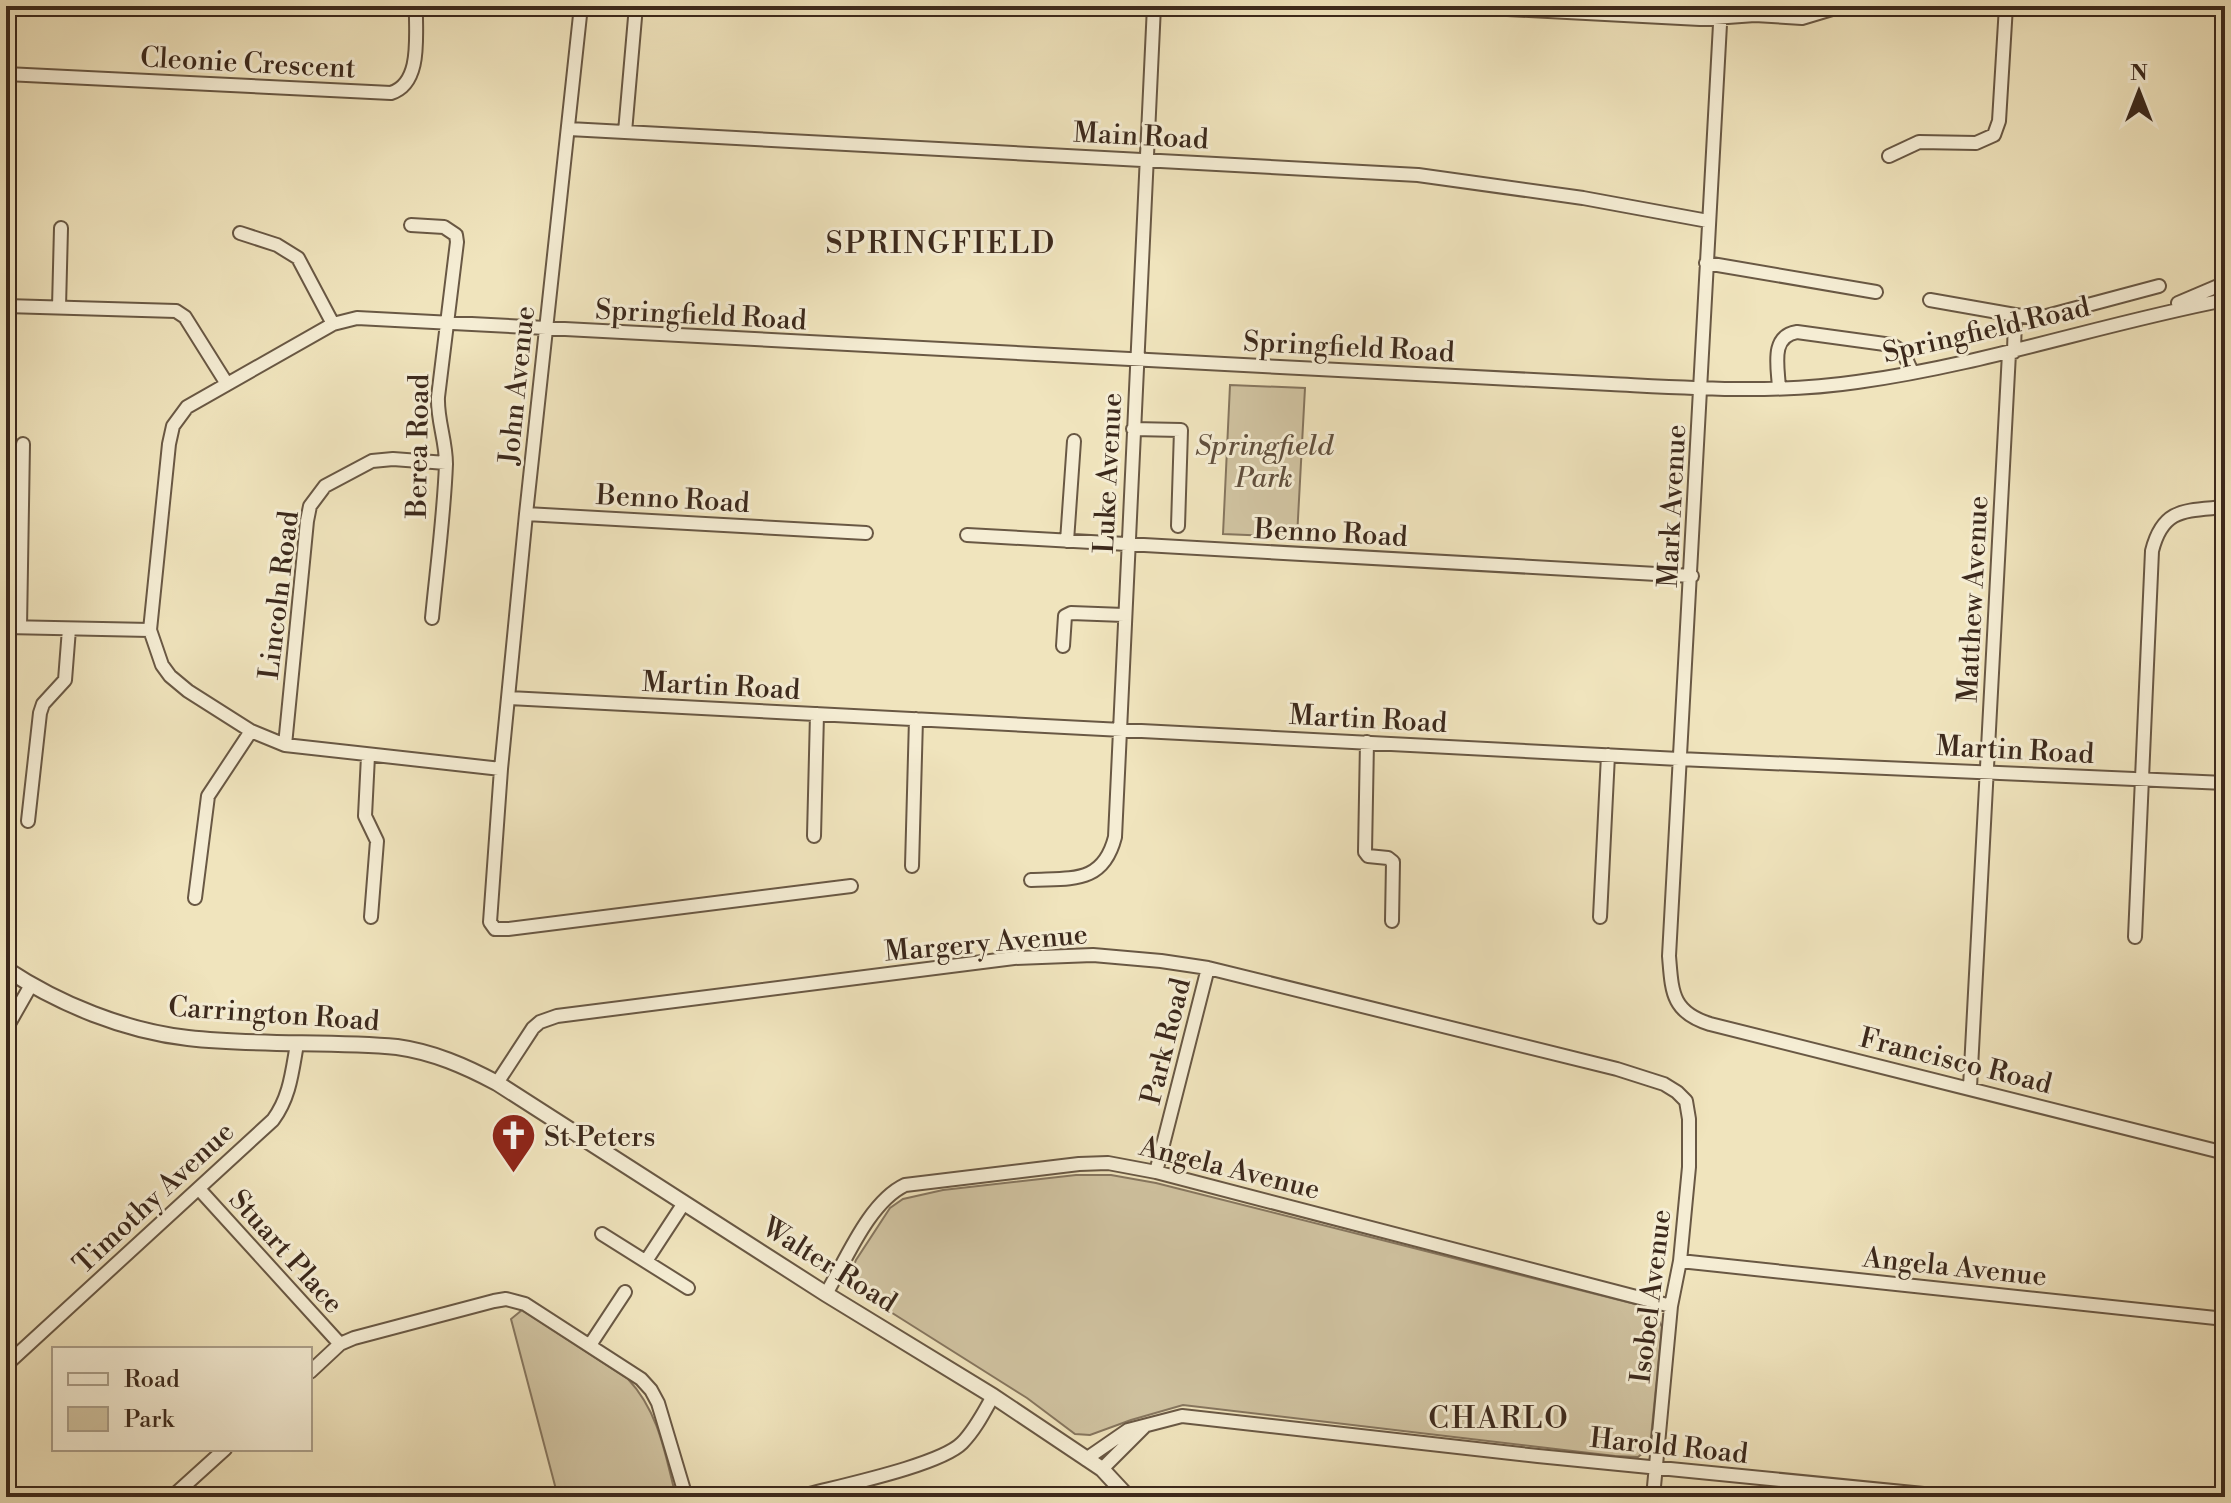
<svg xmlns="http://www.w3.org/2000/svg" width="2231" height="1503" viewBox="0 0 2231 1503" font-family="'Libre Bodoni',serif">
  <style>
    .green { fill: #d1c4a2; stroke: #86765f; stroke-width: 2 }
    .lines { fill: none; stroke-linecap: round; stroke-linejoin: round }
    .minor-casing { stroke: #695844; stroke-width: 16 }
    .tertiary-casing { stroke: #695844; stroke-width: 18 }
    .minor { stroke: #f5edd4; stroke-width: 12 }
    .tertiary { stroke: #f5edd4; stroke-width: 14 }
    .labels { text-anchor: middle; stroke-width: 6; stroke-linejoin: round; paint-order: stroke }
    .street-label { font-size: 28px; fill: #3c291c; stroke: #f5edd4 }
    .park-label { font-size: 28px; font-style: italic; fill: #61503e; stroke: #f5edd4 }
    .poi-label { font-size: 28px; fill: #3c291c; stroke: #f5edd4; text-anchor: start }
    .neighbourhood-label { font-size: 30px; letter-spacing: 2px; fill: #3c291c; stroke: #f5edd4 }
  </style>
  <rect width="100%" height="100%" fill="#f0e4bd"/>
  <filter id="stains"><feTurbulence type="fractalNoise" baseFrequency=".0025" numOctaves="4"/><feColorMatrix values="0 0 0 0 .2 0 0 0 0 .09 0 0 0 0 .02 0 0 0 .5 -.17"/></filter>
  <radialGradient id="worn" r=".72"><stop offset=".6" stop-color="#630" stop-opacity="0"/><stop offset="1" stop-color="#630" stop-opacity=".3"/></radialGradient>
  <path class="green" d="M1230 385 1305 388 1297 537 1223 534Z
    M1076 1175H1111L1156 1183 1647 1307 1656 1315 1662 1327 1650 1447 1638 1457 1615 1456 1183 1405 1131 1420 1090 1435 1075 1434 1027 1398 851 1287 850 1275 856 1260 890 1208 903 1199 943 1190Z
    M522 1310 628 1379C659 1412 665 1454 676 1497H558L511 1319Z"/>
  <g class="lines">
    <defs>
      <path id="minor" d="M581 6 526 514 501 769 490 922 495 929H508L851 886
        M1450 6 1700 19 1755 15 1802 18 1842 6
        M1721 6 1669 956C1672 991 1671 1012 1710 1024L2225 1153
        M6 74 391 93C423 83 415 33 416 6
        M569 129 1418 175 1583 198 1708 221
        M625 132 636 6
        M1889 156 1919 142 1976 143 1994 135 1999 121 2006 6
        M411 225 444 227 456 235 457 242 438 397C437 420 446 440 446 464 444 515 437 567 432 618
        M240 233 277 245 298 258 333 324
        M1706 263 1876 292
        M1930 300 2015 315 2014 352
        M2178 303 2225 283
        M6 306 176 311 185 317 227 384
        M59 307 61 228
        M2015 315 2039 318 2159 286
        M1779 388C1778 367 1770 336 1797 332L1892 345 1903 352 1912 372
        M1133 429 1181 430 1178 526
        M526 514 866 533
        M967 535 1692 576
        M1067 541 1074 441
        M6 627 150 630
        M20 627 23 444
        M1063 646 1065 616 1071 613 1124 615
        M509 698 1679 759 2225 783
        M1367 742 1365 852 1368 856 1388 858 1393 862 1392 921
        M285 745 307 521 310 506 325 486 372 461 393 459 446 463
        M368 756 365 816 377 841 371 917
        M501 769 285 745 251 731 188 691 170 676 162 665 150 630 169 444 173 426 187 407 333 324 357 318C677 338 998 352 1319 369 1416 374 1514 379 1611 384 1692 388 1776 394 1857 382 1982 365 2101 324 2225 300
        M28 821 40 713 43 704 65 680 69 629
        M814 836 817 714
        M912 866 916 719
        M1031 880C1072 878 1103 884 1115 837L1154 6
        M195 898 208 796 251 731
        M1600 917 1608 755
        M2135 937 2152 551C2163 507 2186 511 2225 507
        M6 1029 31 985
        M497 1083 533 1028 540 1022 557 1016 1014 958 1093 955 1161 961 1208 968 1617 1069 1664 1084 1677 1092 1686 1101 1689 1119V1167L1680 1261 1671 1306 1653 1497
        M1970 1087 2009 353
        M1156 1172 1208 968
        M199 1189 340 1344
        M602 1234 688 1288
        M646 1261 684 1203
        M1680 1261 2225 1319
        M826 1294C846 1260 869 1202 905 1185L1079 1164 1108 1163 1156 1172 1671 1306
        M590 1345 625 1292
        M6 1365 273 1120C290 1097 292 1072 297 1044
        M310 1372 340 1344 354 1338 494 1301 506 1299 525 1304 641 1379 651 1390 658 1403 686 1497
        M1086 1459 1128 1430 1182 1416 1538 1456 1954 1497
        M1102 1469 1144 1427
        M172 1497 225 1449
        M798 1497C834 1487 939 1466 962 1443 975 1430 984 1412 993 1396"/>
      <path id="tertiary" d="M6 969C59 1004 125 1031 188 1038 258 1046 328 1041 397 1047 433 1052 465 1066 497 1083L826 1294 993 1396 1102 1469 1128 1497"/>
    </defs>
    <use href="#minor" class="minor-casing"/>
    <use href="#tertiary" class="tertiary-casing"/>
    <use href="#minor" class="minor"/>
    <use href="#tertiary" class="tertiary"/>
  </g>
  <defs>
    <symbol id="church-pin" viewBox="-11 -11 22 30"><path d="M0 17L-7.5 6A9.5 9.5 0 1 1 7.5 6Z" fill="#8f2418" stroke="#f5edd4"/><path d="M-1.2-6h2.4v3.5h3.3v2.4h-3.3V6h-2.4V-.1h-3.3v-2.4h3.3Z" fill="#fff"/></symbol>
  </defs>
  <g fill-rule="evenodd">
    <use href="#church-pin" x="488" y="1110" width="51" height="69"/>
  </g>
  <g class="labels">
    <g class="street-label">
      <text transform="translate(248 62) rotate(3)" y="10">Cleonie Crescent</text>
      <text transform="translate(1141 135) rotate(3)" y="10">Main Road</text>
      <text transform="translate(701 314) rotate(3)" y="10">Springfield Road</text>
      <text transform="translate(1986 329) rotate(-13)" y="10">Springfield Road</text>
      <text transform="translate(1349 346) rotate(3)" y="10">Springfield Road</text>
      <text transform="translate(516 385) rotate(-84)" y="10">John Avenue</text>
      <text transform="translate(417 446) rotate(-89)" y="10">Berea Road</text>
      <text transform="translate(1107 473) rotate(-87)" y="10">Luke Avenue</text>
      <text transform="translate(673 498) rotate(3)" y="10">Benno Road</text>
      <text transform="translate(1671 506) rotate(-87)" y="10">Mark Avenue</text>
      <text transform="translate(1331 532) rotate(3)" y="10">Benno Road</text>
      <text transform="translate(278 595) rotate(-83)" y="10">Lincoln Road</text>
      <text transform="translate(1972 599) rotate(-87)" y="10">Matthew Avenue</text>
      <text transform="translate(721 685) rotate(3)" y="10">Martin Road</text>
      <text transform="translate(1368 718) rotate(3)" y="10">Martin Road</text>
      <text transform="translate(2015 749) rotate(3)" y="10">Martin Road</text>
      <text transform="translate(986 942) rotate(-5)" y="10">Margery Avenue</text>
      <text transform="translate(274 1013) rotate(4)" y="10">Carrington Road</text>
      <text transform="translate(1165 1041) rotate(-76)" y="10">Park Road</text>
      <text transform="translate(1956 1060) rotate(14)" y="10">Francisco Road</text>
      <text transform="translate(1230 1167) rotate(14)" y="10">Angela Avenue</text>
      <text transform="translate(153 1197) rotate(-43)" y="10">Timothy Avenue</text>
      <text transform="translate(287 1251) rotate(48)" y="10">Stuart Place</text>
      <text transform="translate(830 1264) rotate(32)" y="10">Walter Road</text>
      <text transform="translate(1955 1266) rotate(6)" y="10">Angela Avenue</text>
      <text transform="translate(1650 1296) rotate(-83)" y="10">Isobel Avenue</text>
      <text transform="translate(1669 1445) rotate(6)" y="10">Harold Road</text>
    </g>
    <g class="park-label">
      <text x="1264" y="455">Springfield<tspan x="1264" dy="32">Park</tspan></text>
    </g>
    <g class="poi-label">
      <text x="544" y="1146">St Peters</text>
    </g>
    <g class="neighbourhood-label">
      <text x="941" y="253">SPRINGFIELD</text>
      <text x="1499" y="1428">CHARLO</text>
    </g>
  </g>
  <rect width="2231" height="1503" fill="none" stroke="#f0e4bd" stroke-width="32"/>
  <rect x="8" y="8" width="2215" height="1487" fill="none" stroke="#3c291c" stroke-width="4"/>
  <rect x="16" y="16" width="2199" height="1471" fill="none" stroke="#3c291c" stroke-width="2"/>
  <rect x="52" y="1347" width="260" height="104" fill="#f5edd4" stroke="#ab9f8a" stroke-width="2"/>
  <rect x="68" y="1373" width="40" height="12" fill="#f5edd4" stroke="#ab9f8a" stroke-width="2"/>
  <text x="124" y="1387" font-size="24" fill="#3c291c">Road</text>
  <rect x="68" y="1407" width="40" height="24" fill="#d1c4a2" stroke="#ab9f8a" stroke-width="2"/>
  <text x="124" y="1427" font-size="24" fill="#3c291c">Park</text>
  <g transform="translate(2139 92)" stroke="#f5edd4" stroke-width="6" paint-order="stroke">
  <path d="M0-6L14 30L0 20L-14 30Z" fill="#3c291c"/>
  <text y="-12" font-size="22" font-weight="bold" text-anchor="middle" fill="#3c291c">N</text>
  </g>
  <rect width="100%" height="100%" filter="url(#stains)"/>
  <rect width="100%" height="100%" fill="url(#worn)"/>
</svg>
